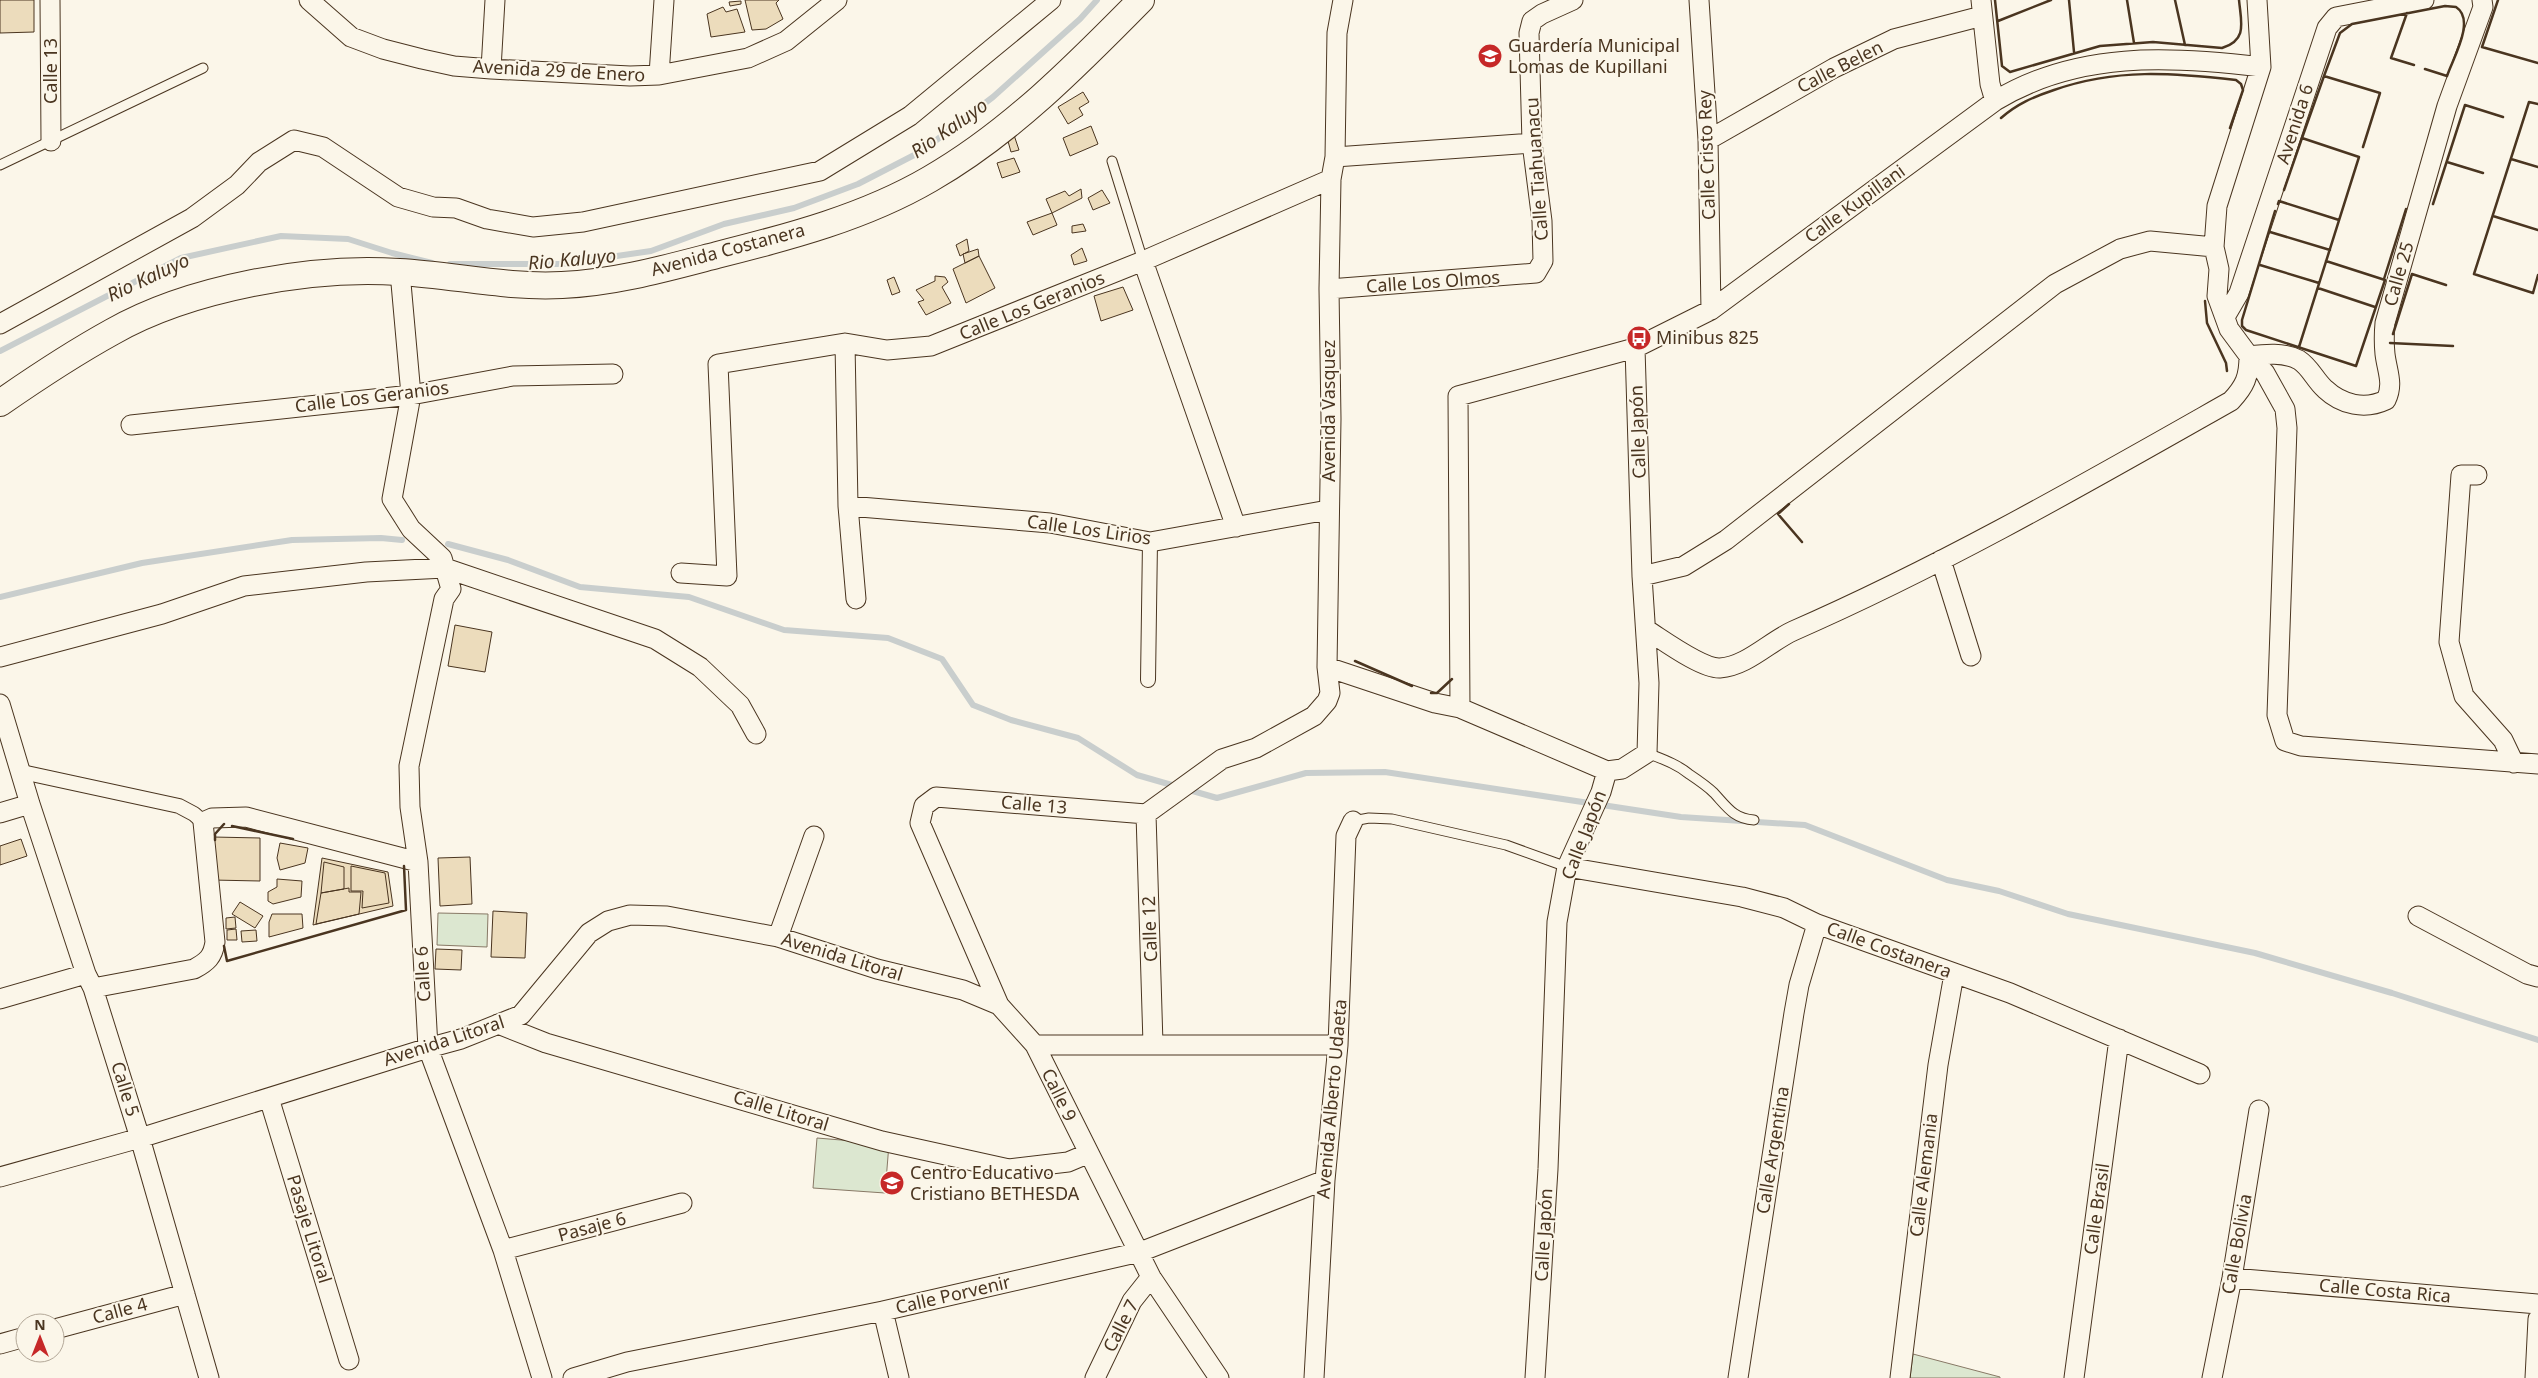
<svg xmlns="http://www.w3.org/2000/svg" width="2538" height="1378" viewBox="0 0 2538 1378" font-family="'Noto Sans',sans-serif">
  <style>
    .green { fill: #dce7d0; stroke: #887966 }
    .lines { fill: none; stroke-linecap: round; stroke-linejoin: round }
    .stream { stroke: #c9cecd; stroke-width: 6 }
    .building { fill: #ecdcbc; stroke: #4a3520 }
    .service-casing { stroke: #4a3520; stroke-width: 11 }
    .pedestrian-casing { stroke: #4a3520; stroke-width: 16 }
    .minor-casing { stroke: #4a3520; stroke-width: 21 }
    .secondary-casing { stroke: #4a3520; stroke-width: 28 }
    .service { stroke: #fbf6e9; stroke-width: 9 }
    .pedestrian { stroke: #fbf6e9; stroke-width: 14 }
    .minor { stroke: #fbf6e9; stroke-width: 19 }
    .secondary { stroke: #fbf6e9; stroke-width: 26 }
    .wall { stroke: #4a3520; stroke-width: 2.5 }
    .labels { text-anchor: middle; stroke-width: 4; stroke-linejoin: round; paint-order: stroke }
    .poi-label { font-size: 18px; fill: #4a3520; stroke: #fbf6e9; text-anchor: start }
    .street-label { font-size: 18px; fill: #4a3520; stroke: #fbf6e9 }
    .water-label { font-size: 19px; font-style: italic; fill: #4a3520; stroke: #fbf6e9 }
  </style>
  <rect width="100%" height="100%" fill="#fbf6e9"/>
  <path class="green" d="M438 913 488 914 487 947 437 945Z
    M817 1138 889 1144 885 1193 813 1188Z
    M1913 1354 2000 1377V1378H1910Z"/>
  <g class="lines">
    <path class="stream" d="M450 264H562L651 251 724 224 794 208 858 184 922 151 993 97 1080 19 1097 0
      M0 351 181 258 281 236 348 239 392 253 432 263
      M448 544 508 560 580 587 689 597 784 630 888 638 942 659 973 705 1011 720 1078 738 1137 775 1217 798 1306 773 1385 772 1681 817 1805 825 1947 880 1999 891 2068 914 2255 953 2392 993 2538 1040
      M0 597 142 563 292 540 381 538 402 540"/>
  </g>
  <path class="building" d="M0 0H34V32L0 33Z
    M745 0H779L776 3 783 19 766 29 752 30Z
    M741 1V4L730 6 729 2Z
    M723 7 726 12 737 9 745 32 711 37 707 14Z
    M1083 92 1089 102 1079 108 1083 115 1068 124 1058 107Z
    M1091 126 1098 144 1070 156 1063 138Z
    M1013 132 1019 150 1011 152 1006 134Z
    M1014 158 1020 172 1002 178 997 163Z
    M1081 189 1082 198 1052 213 1046 199 1065 191 1069 196Z
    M1102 190 1110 203 1093 210 1088 198Z
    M1052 213 1057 225 1033 235 1027 222Z
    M1083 224 1086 231 1072 233V226Z
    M967 239 969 251 960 256 956 245Z
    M1082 248 1087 261 1074 265 1071 255Z
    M978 249 979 256 965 263 963 254Z
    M979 256 995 288 966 303 953 269Z
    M935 276 945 277 948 282 942 287 951 303 926 315 918 302 924 300 916 290 935 281Z
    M894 277 900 292 892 295 887 280Z
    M1123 287 1133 310 1101 321 1094 296Z
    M455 625 492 632 485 672 448 666Z
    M213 837 260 838V881L212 880Z
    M21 839 27 856 0 865V846Z
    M280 843 308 848 305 863 280 870 277 858Z
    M470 857 472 904 440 906 438 858Z
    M322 858 388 872 393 906 313 925Z
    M324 862 344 867V889L321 893Z
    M351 866 385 873 389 903 362 908 363 891H351Z
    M277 879 302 881 301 897 273 904 268 901V892L277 887Z
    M349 888V892H361L359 914 316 924 321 893Z
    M240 902 263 916 255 928 232 914Z
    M493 911 527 913 525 958 491 957Z
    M272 914H302L303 928 269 937V922Z
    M235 917 236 928 226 929V918Z
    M236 929 237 940H227V930Z
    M256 930 257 941 242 942 241 931Z
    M436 949 462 950 461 970 435 969Z"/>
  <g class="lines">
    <defs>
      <path id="service" d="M1112 161 1143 261
        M0 165 203 68
        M1647 753C1662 759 1677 764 1689 774 1698 780 1707 786 1714 793 1727 807 1734 819 1754 820
        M1353 821 1369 818 1392 819 1506 845 1567 867"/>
      <path id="pedestrian" d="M1148 680 1150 542
        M22 772 179 806 194 814 203 822"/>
      <path id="minor" d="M50 0 51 141
        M309 0 351 37 383 49 422 59 454 66 491 69 630 76 659 75 748 58 786 41 837 0
        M1699 0 1708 140 1711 310
        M1981 0 1990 84 1995 101
        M2257 0 2261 67 2217 206 2214 247 2219 269 2217 296 2229 329 2249 356 2265 373 2285 409 2287 428 2277 715 2285 741 2301 746 2538 764
        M491 69 495 0
        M659 75 664 0
        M1708 140 1834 68 1894 39 1982 16
        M1335 157 1532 143
        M1143 261 1236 527
        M400 272 411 395 392 499 411 529 442 558 451 589 444 599 409 766 410 807 418 862 428 1048 503 1250 542 1378
        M1329 289 1536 273 1543 261 1542 221 1532 143 1529 33 1532 21 1542 14 1573 0
        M2225 317 2239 293 2327 28 2336 17 2424 0
        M0 324 192 218 237 185 259 162 294 140 323 147 398 197 433 207 456 208 487 219 533 227 583 222 820 171 910 116 1051 0
        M845 343 848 506 856 599
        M131 425 411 395 513 376 613 374
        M2477 475H2461L2449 642 2464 696 2503 740 2514 763
        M848 506 1050 523 1150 542 1328 510
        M1941 560 1971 656
        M681 573 727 576 718 364 845 343 887 350 931 346 1143 261 1331 179
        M1642 576 1684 566 1726 540 2055 284 2120 249 2150 241 2214 247
        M1647 630C1663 640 1702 669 1720 668 1747 666 1769 642 1793 631 1944 565 2088 482 2231 401 2245 386 2249 377 2249 356 2265 354 2284 352 2299 360 2310 367 2315 380 2325 389 2342 405 2365 410 2386 400 2394 384 2387 371 2385 354 2384 344 2384 334 2385 323L2447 106 2483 7 2482 0
        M0 657 162 614 244 586 366 572 445 568 655 639 700 667 740 705 756 734
        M1327 667 1435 703 1460 708 1607 771
        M0 704 30 804 86 974 93 988 140 1138 209 1378
        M1460 708 1458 396 1635 348 1711 310 1995 101C2077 51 2170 56 2261 67
        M0 813 30 804
        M1146 814 1222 759 1256 748 1314 716 1327 701 1330 693 1327 667 1331 419 1329 289 1331 179 1335 157 1337 33 1343 0
        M1146 814 936 797 924 806 920 823 999 1005 1035 1045 1151 1277 1219 1378
        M1146 814 1153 1044
        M1567 867 1742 897 1784 908 1817 924 2010 993 2200 1074
        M2418 916 2527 974 2538 977
        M778 937 814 836
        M93 988 194 969C207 962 213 957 215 942L203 822 212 818 246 817 418 862
        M0 999 86 974
        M498 1024 546 1043 882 1141 1009 1169 1068 1162 1087 1154
        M1035 1045H1338
        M269 1098 349 1360
        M0 1177 140 1138 428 1048 461 1039 521 1015 589 933 608 921 630 915 667 916 778 937 877 969 963 990 999 1005
        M503 1250 682 1203
        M2232 1278 2538 1304
        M883 1311 899 1378
        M55 1329 185 1294
        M0 1344 25 1337
        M573 1378 627 1362 883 1311 1140 1252 1325 1180
        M1095 1378 1132 1301 1151 1277
        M1314 1378 1325 1180 1338 1045 1346 836 1353 821
        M1535 1378 1548 1169 1557 922 1567 867 1601 792 1607 771 1622 769 1647 753 1649 683 1642 576 1635 348
        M1738 1378 1794 1013 1799 985 1817 924
        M1900 1378 1938 1065 1954 974
        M2074 1378 2119 1039
        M2212 1378 2232 1278 2259 1110
        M2535 1378 2538 1319"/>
      <path id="secondary" d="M0 403C36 378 74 353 112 332 189 288 311 266 399 272 454 275 507 288 562 285 614 283 667 268 717 255 789 237 865 217 930 179 1010 133 1077 65 1141 0"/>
    </defs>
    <use href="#service" class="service-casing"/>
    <use href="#pedestrian" class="pedestrian-casing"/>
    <use href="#minor" class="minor-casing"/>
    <use href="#secondary" class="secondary-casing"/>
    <use href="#service" class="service"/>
    <use href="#pedestrian" class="pedestrian"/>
    <use href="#minor" class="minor"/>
    <use href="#secondary" class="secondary"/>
    <path class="wall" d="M1995 0 2002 66 2010 72 2100 46 2153 42 2222 48C2248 40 2241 22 2239 0
      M2069 0 2074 52
      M2127 0 2134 43
      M2175 0 2185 45
      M2498 0 2482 47 2538 63
      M2407 13 2391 58 2414 65
      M1998 21 2051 0
      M2324 76 2340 33 2352 24 2445 6 2456 7C2476 20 2453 58 2447 76L2425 69
      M2538 104 2529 102 2474 274 2533 293 2538 275
      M2001 118C2017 104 2033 97 2054 90 2117 68 2172 73 2236 80L2241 84 2243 90 2230 128
      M2511 159 2538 167
      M2447 162 2483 173
      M2284 190 2302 138
      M2278 204 2279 201 2339 220
      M2433 204 2465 105 2503 117
      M2275 211 2242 320V326L2246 330 2356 366 2385 280 2326 261
      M2493 216 2538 230
      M2270 232 2330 250
      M2260 265 2319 283
      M2384 279 2406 209
      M2318 288 2375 307
      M2205 301 2207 323 2226 363 2227 371
      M2393 334 2412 274 2446 285
      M2390 343 2453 346
      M2299 347 2359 157 2302 138 2324 76 2380 93 2363 147
      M1789 504 1778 514 1802 542
      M1355 661 1412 686
      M1431 693H1437L1452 679
      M232 826 293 839
      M215 840V834L224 824
      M224 946 227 961 406 910 404 866"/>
  </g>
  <defs>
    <symbol id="school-disc" viewBox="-11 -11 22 22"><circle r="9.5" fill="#c62828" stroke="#fbf6e9"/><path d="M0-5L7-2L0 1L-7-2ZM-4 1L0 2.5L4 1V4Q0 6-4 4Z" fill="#fff"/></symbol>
    <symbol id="bus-disc" viewBox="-11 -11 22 22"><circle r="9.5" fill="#c62828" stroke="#fbf6e9"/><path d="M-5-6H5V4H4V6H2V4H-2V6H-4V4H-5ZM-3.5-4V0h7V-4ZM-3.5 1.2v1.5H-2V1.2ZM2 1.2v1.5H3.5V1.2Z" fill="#fff"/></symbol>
  </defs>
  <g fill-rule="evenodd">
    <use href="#school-disc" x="1476" y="42" width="28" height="28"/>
    <use href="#bus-disc" x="1625" y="324" width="28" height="28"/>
    <use href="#school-disc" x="878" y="1169" width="28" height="28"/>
  </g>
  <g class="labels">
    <g class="poi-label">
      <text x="1508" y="52">Guardería Municipal<tspan x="1508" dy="21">Lomas de Kupillani</tspan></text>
      <text x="1656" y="344">Minibus 825</text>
      <text x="910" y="1179">Centro Educativo<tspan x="910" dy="21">Cristiano BETHESDA</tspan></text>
    </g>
    <g class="street-label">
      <text transform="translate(1840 67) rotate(-27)" y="6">Calle Belen</text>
      <text transform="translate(51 71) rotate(-90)" y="6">Calle 13</text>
      <text transform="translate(559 71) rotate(3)" y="6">Avenida 29 de Enero</text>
      <text transform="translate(2295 124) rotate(-72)" y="6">Avenida 6</text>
      <text transform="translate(1707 155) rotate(-92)" y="6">Calle Cristo Rey</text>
      <text transform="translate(1537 169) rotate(-94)" y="6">Calle Tiahuanacu</text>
      <text transform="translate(1855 204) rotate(-36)" y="6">Calle Kupillani</text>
      <text transform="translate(728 250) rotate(-15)" y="6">Avenida Costanera</text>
      <text transform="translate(2399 274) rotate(-74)" y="6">Calle 25</text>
      <text transform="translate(1433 282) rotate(-4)" y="6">Calle Los Olmos</text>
      <text transform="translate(1032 306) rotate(-22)" y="6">Calle Los Geranios</text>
      <text transform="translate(372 397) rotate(-7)" y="6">Calle Los Geranios</text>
      <text transform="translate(1329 411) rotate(-90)" y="6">Avenida Vasquez</text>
      <text transform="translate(1638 432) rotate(-92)" y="6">Calle Japón</text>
      <text transform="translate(1089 530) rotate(8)" y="6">Calle Los Lirios</text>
      <text transform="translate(1034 805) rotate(5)" y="6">Calle 13</text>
      <text transform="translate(1584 835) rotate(-69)" y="6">Calle Japón</text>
      <text transform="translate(1150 929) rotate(-92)" y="6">Calle 12</text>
      <text transform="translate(1889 950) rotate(20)" y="6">Calle Costanera</text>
      <text transform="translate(842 957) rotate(17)" y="6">Avenida Litoral</text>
      <text transform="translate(423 974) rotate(-93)" y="6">Calle 6</text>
      <text transform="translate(444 1041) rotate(-18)" y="6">Avenida Litoral</text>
      <text transform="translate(125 1089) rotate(73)" y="6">Calle 5</text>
      <text transform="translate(1059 1095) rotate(64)" y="6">Calle 9</text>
      <text transform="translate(1332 1099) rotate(-85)" y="6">Avenida Alberto Udaeta</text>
      <text transform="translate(781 1111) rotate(17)" y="6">Calle Litoral</text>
      <text transform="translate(1773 1150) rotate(-81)" y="6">Calle Argentina</text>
      <text transform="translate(1924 1175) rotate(-83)" y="6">Calle Alemania</text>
      <text transform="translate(2097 1209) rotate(-82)" y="6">Calle Brasil</text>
      <text transform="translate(592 1227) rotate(-15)" y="6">Pasaje 6</text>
      <text transform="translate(309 1229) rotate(73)" y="6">Pasaje Litoral</text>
      <text transform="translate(1544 1235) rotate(-87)" y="6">Calle Japón</text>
      <text transform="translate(2237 1244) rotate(-80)" y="6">Calle Bolivia</text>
      <text transform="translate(2385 1291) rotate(5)" y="6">Calle Costa Rica</text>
      <text transform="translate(953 1295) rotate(-13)" y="6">Calle Porvenir</text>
      <text transform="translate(120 1311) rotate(-15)" y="6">Calle 4</text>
      <text transform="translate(1121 1326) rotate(-63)" y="6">Calle 7</text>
    </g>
    <g class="water-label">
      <text transform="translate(949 128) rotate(-35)" y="7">Rio Kaluyo</text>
      <text transform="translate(572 259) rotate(-5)" y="7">Rio Kaluyo</text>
      <text transform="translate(148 277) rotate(-25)" y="7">Rio Kaluyo</text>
    </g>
  </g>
  <g transform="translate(40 1338)"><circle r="24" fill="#fbf6e9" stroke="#b4a999"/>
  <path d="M0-4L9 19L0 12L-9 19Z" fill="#c62828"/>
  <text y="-8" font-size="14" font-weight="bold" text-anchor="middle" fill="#4a3520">N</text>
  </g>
</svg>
